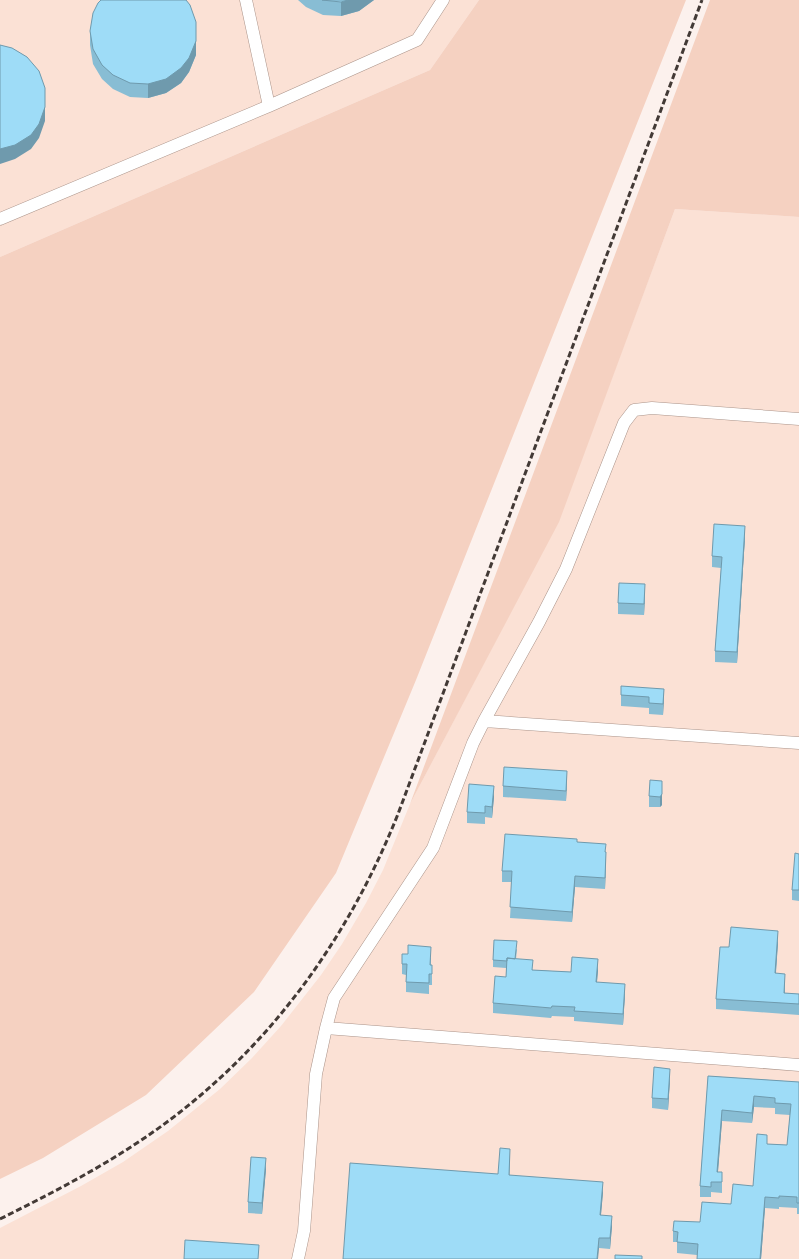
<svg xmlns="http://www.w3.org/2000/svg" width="799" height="1259" viewBox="0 0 799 1259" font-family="Lato,sans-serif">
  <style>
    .built { fill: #fbe1d5 }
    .green { fill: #f5d1c1 }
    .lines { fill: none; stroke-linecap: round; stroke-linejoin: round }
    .minor-casing { stroke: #ab948a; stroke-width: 13 }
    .minor { stroke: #fff; stroke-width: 12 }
    .rail { stroke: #433a36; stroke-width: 3; stroke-dasharray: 6 3; stroke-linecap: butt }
    .wall { fill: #88bdd4 }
    .shaded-wall { fill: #6f9aad }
    .building { fill: #9edcf7; stroke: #6f9aad }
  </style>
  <rect width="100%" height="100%" fill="#fcf1ed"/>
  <path class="built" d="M0 0H479L430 70 0 257Z
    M675 209 799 217V1259H0V1228L81 1186 123 1162 168 1131 220 1089 252 1058 281 1026 321 975 342 944 366 903 383 870 410 804 558 522Z"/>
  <path class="green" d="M479 0H686L416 680 336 873 254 992 146 1095 43 1158 0 1179V257L430 70Z
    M710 0H799V217L675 209 559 522 410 804Z"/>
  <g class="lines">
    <defs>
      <path id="minor" d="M246 0 269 106 417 40 443 0
        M0 219 269 106
        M799 419 652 408 634 410 624 423 566 569 539 622 484 721 799 743
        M484 721 473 743 433 848 334 998 326 1028 799 1065
        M298 1259 304 1231 316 1074 326 1028"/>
    </defs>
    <use href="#minor" class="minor-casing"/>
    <use href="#minor" class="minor"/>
    <path class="rail" d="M0 1219C48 1195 95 1171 140 1141 260 1061 345 947 398 814L702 0"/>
  </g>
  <path class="wall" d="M298 0H374L359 11 341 16 323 15 306 7Z
    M90 31 196 55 189 72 181 83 166 93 148 98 130 97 113 89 102 79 93 64 90 45Z
    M745 537 737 663 715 662V651L721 568 712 567V556Z
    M645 595 644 615 618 614V603Z
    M664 689 663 715 649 714V708L621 706V695Z
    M662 781V805L660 807H649V796Z
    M567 782 566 801 503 797V786Z
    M494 797 492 818 485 817V824L467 823V812Z
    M577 842 606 852V863L605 889 575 887 572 922 510 918 512 882H502V871Z
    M799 854V901L792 900V890Z
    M778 942 776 973 785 985V993L799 994V1015L716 1009V999L729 947Z
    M517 949 516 959 533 970 571 972 598 970 597 982 625 994 623 1025 574 1021V1017L552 1016 551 1018 493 1013V1003L506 977V968L493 967V960Z
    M431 958V965L432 976V985H429V994L406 992V975L402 974V964Z
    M708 1076 799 1082V1214H797V1208L779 1207V1209L765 1208 761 1259H697V1255L677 1253V1242H673V1231L700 1222 731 1204 753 1186 767 1144 787 1145 790 1115 775 1114V1108L754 1107 752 1123 722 1121 718 1172 722 1183V1193L711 1192V1197H700V1186Z
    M670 1079 668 1110 652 1108V1098Z
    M510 1160 509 1175 603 1192 601 1215 612 1226 610 1249 599 1248 498 1174Z
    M266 1169 262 1214 248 1213V1202Z"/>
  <path class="shaded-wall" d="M348 0H374L359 11 341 16V2Z
    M196 22V55L189 72 181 83 166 93 148 98V84Z
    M45 88V121L39 138 31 149 15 159 0 164V149Z
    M745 526V537L737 663V652Z
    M645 584V595L644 615V604Z
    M664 689V700L663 715V704Z
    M567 771V782L566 801V791Z
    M494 786V797L492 818V807Z
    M662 794V805L660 807V797Z
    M606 852V863L605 889V878Z
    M575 876V887L572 922V912Z
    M778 931V942L775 984V973Z
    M598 959V970L596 992V982Z
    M785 974V985L784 1004V993Z
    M625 984V994L623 1025V1014Z
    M670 1069V1079L668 1110V1099Z
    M754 1096V1107L752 1123V1113Z
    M722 1110V1121L717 1183V1172Z
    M510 1149V1160L509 1186V1175Z
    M266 1158V1169L262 1214V1203Z
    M603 1182V1192L600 1225V1215Z
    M765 1197V1208L761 1259H760Z
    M612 1216V1226L610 1249V1238Z
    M599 1238V1248L598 1259H597Z"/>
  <path class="building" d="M101 0H186L190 5 196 22V41L189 58 181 68 166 79 148 84 130 83 113 75 102 65 93 49 90 31 93 13 98 3Z
    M322 0H348L341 2Z
    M0 45 12 48 27 57 39 71 45 88V107L39 124 31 135 15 145 0 149Z
    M714 524 745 526 737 652 715 651 722 557 712 556Z
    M619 583 645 584 644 604 618 603Z
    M621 686 664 689 663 704 649 703V697L621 695Z
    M504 767 567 771 566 791 503 786Z
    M650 780 662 781V794L660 797 649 796Z
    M469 784 494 786 492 807 485 806V813L467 812Z
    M505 834 577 839V842L606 844 605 852H606L605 878 575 876 572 912 510 907 512 871H502Z
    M795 853 799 854V890H792Z
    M731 927 778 931 775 973 785 974 784 993 799 994V1004L716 999 720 947H729Z
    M494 940 517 941 515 959 507 958V961L493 960Z
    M408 945 431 947 430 965H432V974H429V983L406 982 407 964H402V954H408Z
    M572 957 598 959 596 982 625 984 623 1014 574 1011 575 1007 552 1006 551 1008 493 1003 495 976 506 977 507 958 533 960 532 970 571 972Z
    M654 1067 670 1069 668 1099 652 1098Z
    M708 1076 799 1082V1203H797V1197L779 1196V1198L765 1197 760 1259H697L698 1244 677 1242 678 1232 673 1231 674 1221 700 1222 702 1202 731 1204 733 1184 753 1186 757 1134 767 1135V1144L787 1145 791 1104 775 1103V1098L754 1096 752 1113 722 1110 717 1172H722V1182H711V1187L700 1186Z
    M500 1148 510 1149 509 1175 603 1182 600 1215 612 1216 610 1238H599L597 1259H343L350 1163 498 1174Z
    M251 1157 266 1158 262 1203 248 1202Z
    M185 1240 259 1245 258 1259H184Z
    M615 1255 642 1256V1259H615Z"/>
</svg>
